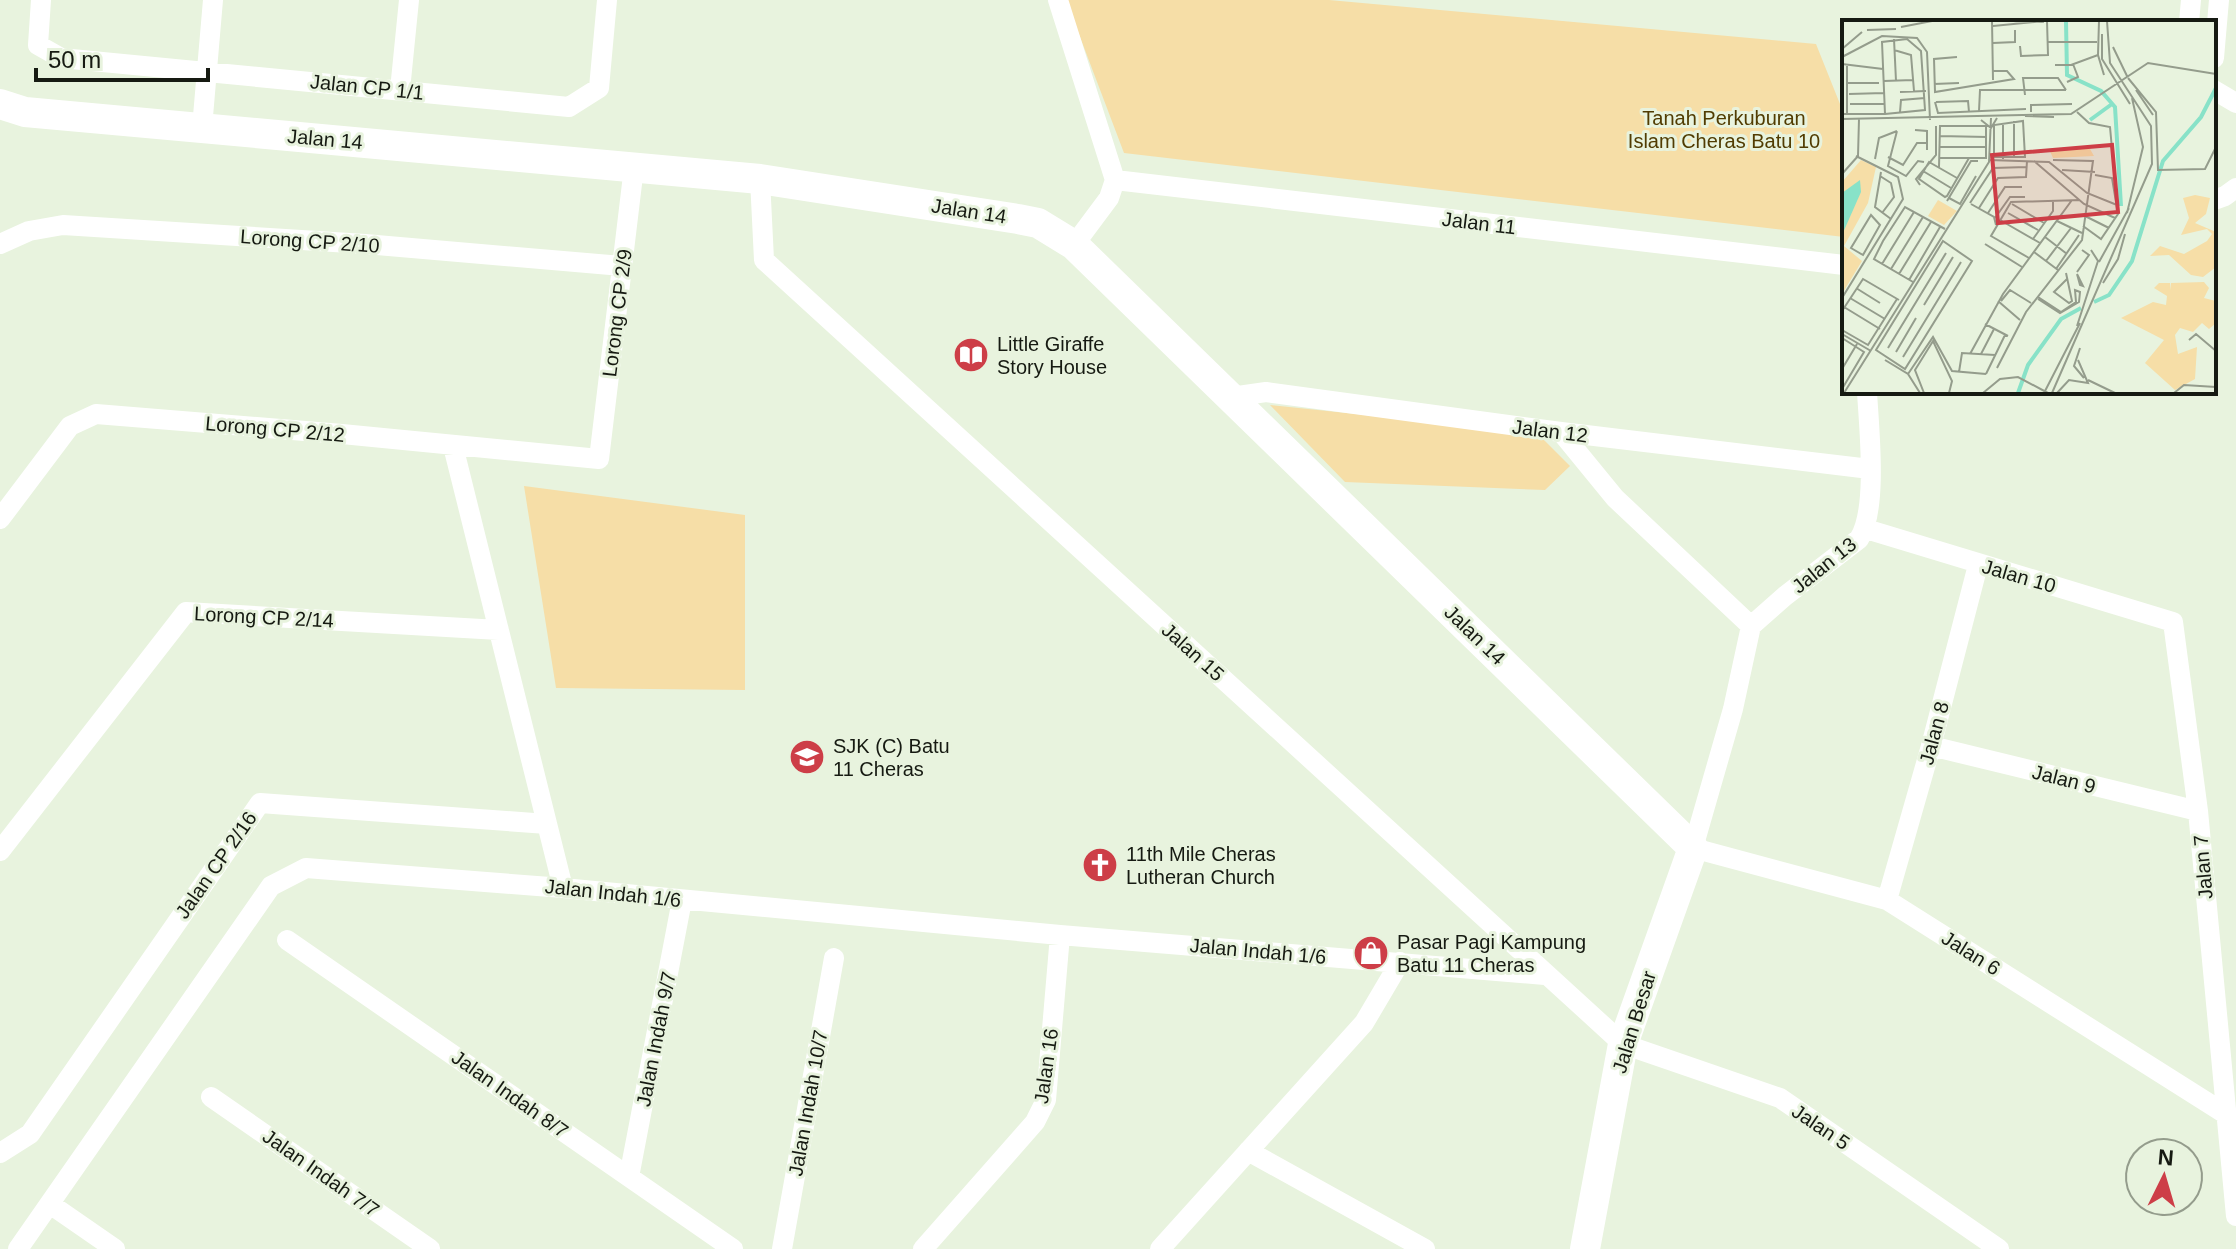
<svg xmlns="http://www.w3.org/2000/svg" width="2236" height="1249" viewBox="0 0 2236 1249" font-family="Arial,sans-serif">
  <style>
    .green { fill: #f6dea7 }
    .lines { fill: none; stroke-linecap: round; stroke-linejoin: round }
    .street { stroke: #fff; stroke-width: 20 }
    .secondary { stroke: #fff; stroke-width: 30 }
    .labels { text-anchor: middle; stroke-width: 6; stroke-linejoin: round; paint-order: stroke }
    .street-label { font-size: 20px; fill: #161a12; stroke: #e8f3de }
    .park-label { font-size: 20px; fill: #513c02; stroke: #e8f3de }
    .poi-label { font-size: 20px; fill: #161a12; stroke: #e8f3de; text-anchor: start }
    .inset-river { fill: none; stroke: #88e2c8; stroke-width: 4 }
    .inset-road { fill: none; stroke: #949c8c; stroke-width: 2 }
    .view { fill: #cd3e47; fill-opacity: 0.15; stroke: #cd3e47; stroke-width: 4 }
    .inset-edge { fill: none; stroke: #161a12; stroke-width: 4 }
  </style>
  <rect width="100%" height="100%" fill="#e8f3de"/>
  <path class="green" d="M1066 0H1329L1816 44 1844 114V237L1124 153Z
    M1270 405 1537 433 1570 466 1545 490 1345 482Z
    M524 486 745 515V690L556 688Z"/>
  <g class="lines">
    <path class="street" d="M41 0 38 45 61 58 569 107 599 88 607 0
      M1058 0 1115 180 1109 198 1074 245
      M2189 22 2191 0
      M2214 58 2219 0
      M400 90 409 0
      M2214 90 2236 103
      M202 128 213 0
      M760 179 764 260 1623 1044 1780 1098 1999 1249
      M1115 180 1844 265
      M2214 200 2225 196 2236 188
      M0 244 29 231 63 225 365 244 622 266
      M1867 392C1869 428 1878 510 1859 539L1785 596 1751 626 1733 709 1693 848 1887 900 2224 1113
      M1231 397 1266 392 1561 432 1870 469
      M1561 432 1615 498 1751 626
      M453 446 563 888
      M0 519 70 426 96 414 342 434 599 459 634 167
      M1866 529 2173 622 2198 811 2236 1216
      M1931 746 2198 811
      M0 851 186 612 499 630
      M1887 900 1931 746 1978 565
      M287 940 733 1249
      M211 1097 430 1249
      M1248 1151 1425 1249
      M0 1153 30 1134 260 803 547 824
      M629 1177 682 900
      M50 1204 115 1249
      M18 1249 271 886 306 868 563 888 1060 935 1545 975
      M782 1249 834 958
      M923 1249 1035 1122 1046 1100 1060 935
      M1160 1249 1364 1023 1400 962"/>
    <path class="secondary" d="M0 104 25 112 760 179 1018 219 1038 223 1074 245 1693 848 1623 1044 1585 1249"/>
  </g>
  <defs>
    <symbol id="library-disc" viewBox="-11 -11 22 22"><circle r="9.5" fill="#cd3e47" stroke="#e8f3de"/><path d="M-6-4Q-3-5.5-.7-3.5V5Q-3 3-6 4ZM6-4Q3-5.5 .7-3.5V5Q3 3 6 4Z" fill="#fff"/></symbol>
    <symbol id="school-disc" viewBox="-11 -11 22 22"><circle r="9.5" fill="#cd3e47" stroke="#e8f3de"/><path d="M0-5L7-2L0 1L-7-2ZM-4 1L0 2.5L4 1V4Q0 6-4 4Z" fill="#fff"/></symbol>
    <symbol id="church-disc" viewBox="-11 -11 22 22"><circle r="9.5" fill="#cd3e47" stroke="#e8f3de"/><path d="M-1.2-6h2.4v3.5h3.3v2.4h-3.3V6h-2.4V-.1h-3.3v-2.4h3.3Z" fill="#fff"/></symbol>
    <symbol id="shop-disc" viewBox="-11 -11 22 22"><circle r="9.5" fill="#cd3e47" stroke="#e8f3de"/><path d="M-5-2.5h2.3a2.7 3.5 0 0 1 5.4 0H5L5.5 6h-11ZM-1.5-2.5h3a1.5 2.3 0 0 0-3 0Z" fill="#fff"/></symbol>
  </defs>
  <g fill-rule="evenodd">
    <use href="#library-disc" x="951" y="335" width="40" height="40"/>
    <use href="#school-disc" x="787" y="737" width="40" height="40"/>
    <use href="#church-disc" x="1080" y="845" width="40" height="40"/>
    <use href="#shop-disc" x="1351" y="933" width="40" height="40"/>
  </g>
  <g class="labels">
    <g class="street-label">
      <text transform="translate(367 87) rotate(6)" y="7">Jalan CP 1/1</text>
      <text transform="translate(325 139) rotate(5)" y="7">Jalan 14</text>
      <text transform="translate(969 211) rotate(9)" y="7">Jalan 14</text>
      <text transform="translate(1479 223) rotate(7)" y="7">Jalan 11</text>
      <text transform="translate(310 241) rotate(4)" y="7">Lorong CP 2/10</text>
      <text transform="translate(617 313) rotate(-83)" y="7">Lorong CP 2/9</text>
      <text transform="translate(275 429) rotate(5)" y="7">Lorong CP 2/12</text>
      <text transform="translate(1550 431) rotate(7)" y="7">Jalan 12</text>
      <text transform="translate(1824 565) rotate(-39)" y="7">Jalan 13</text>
      <text transform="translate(2019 576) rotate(16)" y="7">Jalan 10</text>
      <text transform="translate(264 617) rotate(3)" y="7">Lorong CP 2/14</text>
      <text transform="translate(1475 635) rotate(44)" y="7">Jalan 14</text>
      <text transform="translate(1193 652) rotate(42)" y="7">Jalan 15</text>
      <text transform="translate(1934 733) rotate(-75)" y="7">Jalan 8</text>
      <text transform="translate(2064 779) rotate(14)" y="7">Jalan 9</text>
      <text transform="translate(216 865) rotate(-55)" y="7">Jalan CP 2/16</text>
      <text transform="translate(2203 867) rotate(-95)" y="7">Jalan 7</text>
      <text transform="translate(613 893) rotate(6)" y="7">Jalan Indah 1/6</text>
      <text transform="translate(1258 951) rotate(5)" y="7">Jalan Indah 1/6</text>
      <text transform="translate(1971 953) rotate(32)" y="7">Jalan 6</text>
      <text transform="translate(1634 1022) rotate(-73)" y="7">Jalan Besar</text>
      <text transform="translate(656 1039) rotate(-79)" y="7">Jalan Indah 9/7</text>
      <text transform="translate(1046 1066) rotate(-82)" y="7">Jalan 16</text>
      <text transform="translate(510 1094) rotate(35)" y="7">Jalan Indah 8/7</text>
      <text transform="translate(808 1103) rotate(-80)" y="7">Jalan Indah 10/7</text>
      <text transform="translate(1821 1127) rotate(34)" y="7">Jalan 5</text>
      <text transform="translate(321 1173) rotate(35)" y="7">Jalan Indah 7/7</text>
    </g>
    <g class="park-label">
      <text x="1724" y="125">Tanah Perkuburan<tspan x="1724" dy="23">Islam Cheras Batu 10</tspan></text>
    </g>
    <g class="poi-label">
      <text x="997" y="351">Little Giraffe<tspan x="997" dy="23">Story House</tspan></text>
      <text x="833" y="753">SJK (C) Batu<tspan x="833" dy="23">11 Cheras</tspan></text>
      <text x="1126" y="861">11th Mile Cheras<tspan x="1126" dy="23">Lutheran Church</tspan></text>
      <text x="1397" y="949">Pasar Pagi Kampung<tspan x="1397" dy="23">Batu 11 Cheras</tspan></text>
    </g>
  </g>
  <g transform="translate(1842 20)">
    <rect width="374" height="374" fill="#e8f3de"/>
    <path d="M207 129H248L252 136 211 138ZM19 140 34 147 26 183 2 226 20 241 0 274V162ZM353 175 368 178 364 194 353 203 374 212V247L361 257 349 255 327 235 308 236 318 226 342 234 365 221 370 214 365 209 339 215 347 198 341 178ZM96 180 115 191 102 205 86 196ZM362 262 367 268 362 278 374 281V303L367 309 360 303 351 312 338 308 333 315 336 334 355 327 353 359 333 370 303 343 322 320 279 298 311 282 324 285 325 276 312 268 317 263H328V270L329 263Z" fill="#f6dea7"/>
    <path d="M18 160 19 172 0 215V173Z" fill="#88e2c8"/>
    <path class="inset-river" d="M224 1 225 55 259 71 273 87 279 186M248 100 270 84M252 282 267 275 290 241 321 141 359 97 374 68M176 373 186 345 219 299 239 288"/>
    <path class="inset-road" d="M150 1 151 60M171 1 202 2M257 1 256 35 262 55M151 6 202 1M59 7 90 1M25 10 54 9M260 14V39L288 84M52 19 54 61M206 22H255M151 23 173 22V10M178 26 179 36 206 35 205 1M271 27 285 56M0 29 20 12M52 30 69 35 72 71M0 37 40 16 75 18 85 32 88 100M115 37 92 39 93 72 172 59 165 51H151M0 44 41 49M213 45H229L256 35M5 46V94M286 58 314 92 316 150 363 149 374 127M42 61 71 60M225 62 236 57 231 44M5 63H37M92 64 117 63M294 70 311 95M58 72 84 71M7 74 42 73M183 75 181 58H216L224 70M93 82 96 93 184 89M94 82 126 81 127 92M8 84H42M137 91 138 70H224M58 92 59 80 83 78M189 92V85L230 84M235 92 247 103 268 107 270 129M0 94H43L83 90 79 31 65 19 40 22 43 94M183 96 212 97M0 99 229 94 306 43 374 54M139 100 149 108 155 98M181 101 183 137H152V105ZM161 103V139M73 110 85 111V130M55 111 46 146 64 156 76 141 82 142M97 116 145 117M97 127H144M46 137 61 145 75 123H85M172 138V101M33 139 37 118 55 111M147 140 207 142 245 173 275 185M192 141 242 184 273 198M97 147 98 106H144V138H97M220 150 253 152M81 151 109 168M39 152 33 187 49 199M0 154 16 136 17 99M38 156 49 163 52 177 40 193M115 158 87 142 77 159 103 177 105 176 127 138M78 165 74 159 94 135V106M107 178 118 184 134 156M105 181 129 141H136M128 183 151 148 185 147M129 184 152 197 154 205M170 184 202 203M137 188 156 158 184 157 185 141M146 193 163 167H180M166 193 196 210M285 193 301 127 290 78M29 195 38 205 21 235 9 228ZM241 195 267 208M153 198 168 177H183M158 200 198 223M215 201 240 213M241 206 259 219 276 194 270 158 253 155M203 217 225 234M191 219 211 191V181M101 221 130 241 63 349 34 330ZM143 224 180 247M192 232 216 250M187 238 149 216 169 182 238 180M204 241 229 208M257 242 287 188M40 244 72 192M49 249 81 197M214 249 237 215M235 252 247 235 240 230M224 253 230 281 227 283 212 272 225 259M57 254 89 202M235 254 238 265 241 266 235 254M67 260 98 207M71 262 32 239 41 221 63 187 103 209M261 263 276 239 283 214M14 268 38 283M0 278 61 179 56 157 14 136M8 278 43 299M196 279 218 293 237 282 238 272 233 270 234 282 219 292 196 277M156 281 178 300M159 281 168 270 189 283M82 285 111 237M2 287 38 309M0 291 21 259 57 280M143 304 166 316M235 306 256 241 249 230M0 310 26 325 55 279M0 314 29 331M0 318 22 332 0 369M347 320 354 314 374 331M46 328 104 233M238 328 232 346 242 358M54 332 74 298M128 334 161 274 230 180M139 334 152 309M61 337 119 242M43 340 66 354 78 373M155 348 184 292 240 220 251 141 211 140M0 349 15 324M117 352 120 333 153 335M66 354 91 317 110 351 144 354M144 354 163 315M246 360 273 373M2 373 147 142 149 98M82 373 73 350 91 321 110 361 107 373M141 373 158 359 176 357 206 373M202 373 238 303M210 373 310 144 309 106 268 43 265 1M215 373 227 360 246 363 236 340M332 373 342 365 374 367"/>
    <path class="view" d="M270 125 276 192 156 203 150 135Z"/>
    <rect width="374" height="374" class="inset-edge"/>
  </g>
  <g transform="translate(2164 1177) rotate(5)"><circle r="38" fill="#e8f3de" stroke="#949c8c" stroke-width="2"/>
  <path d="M0-6L14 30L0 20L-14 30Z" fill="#cd3e47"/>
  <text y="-12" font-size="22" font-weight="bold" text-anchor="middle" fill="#161a12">N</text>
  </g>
  <path d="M36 68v12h172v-12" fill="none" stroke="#161a12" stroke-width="4"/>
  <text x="48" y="68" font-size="24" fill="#161a12" stroke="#e8f3de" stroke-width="6" paint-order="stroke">50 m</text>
</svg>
